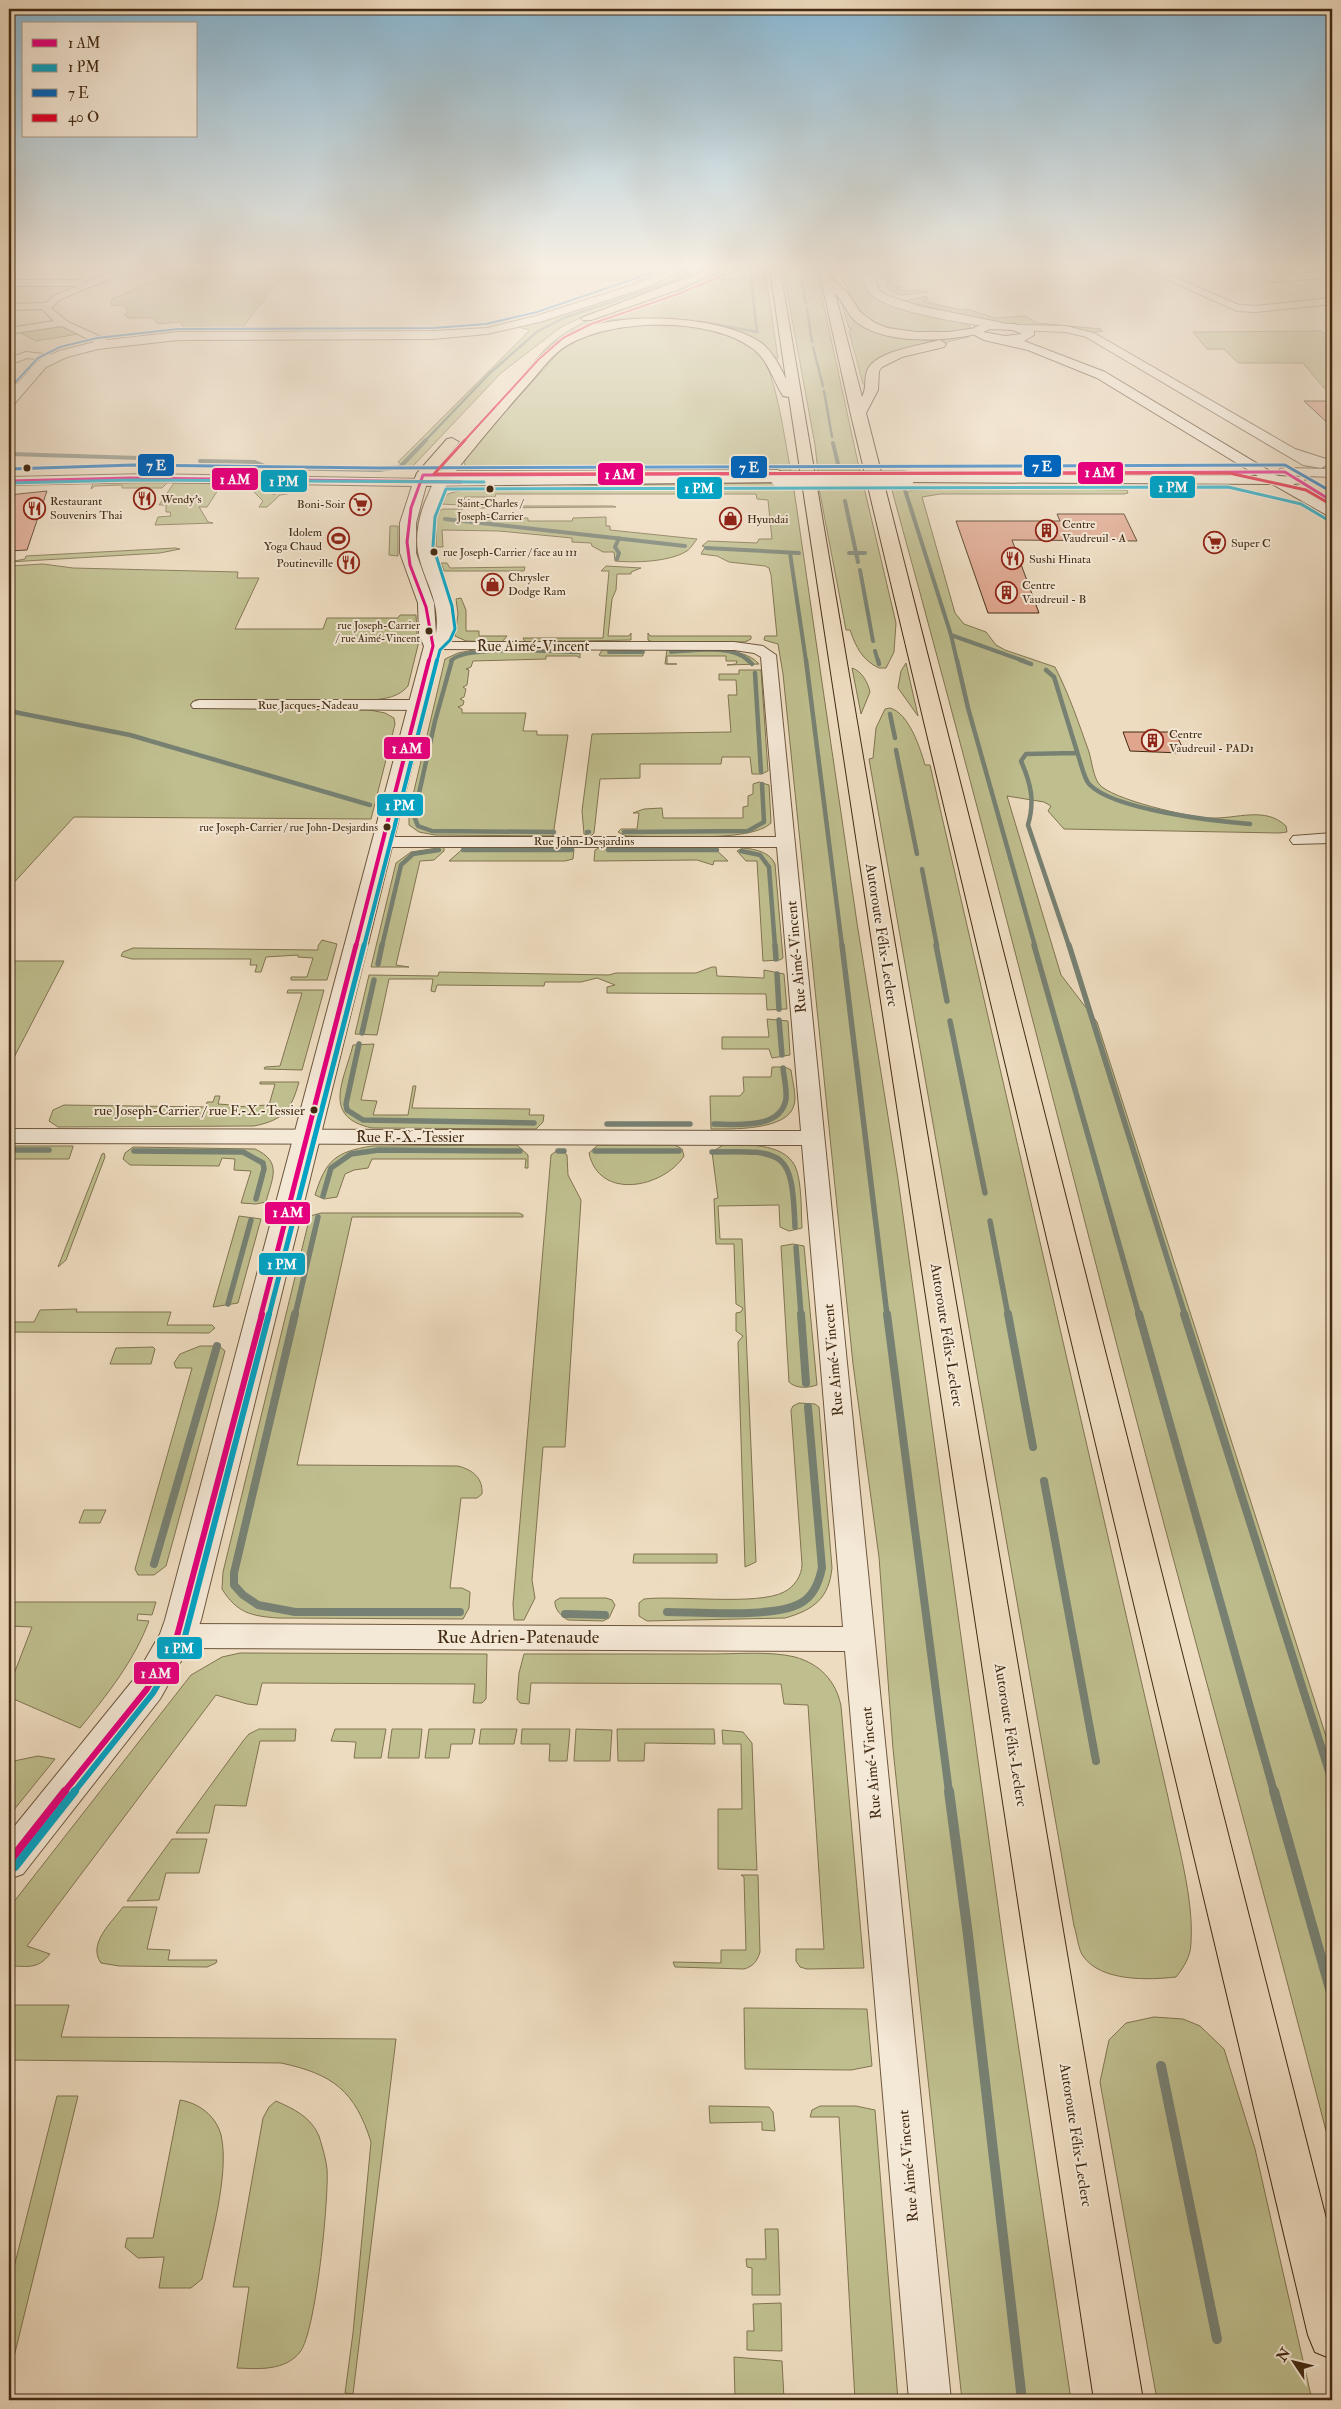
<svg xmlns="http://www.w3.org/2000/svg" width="1341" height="2409" viewBox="0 0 1341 2409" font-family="'IM FELL Double Pica',serif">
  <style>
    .green { fill: #bfbe8e; stroke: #817450 }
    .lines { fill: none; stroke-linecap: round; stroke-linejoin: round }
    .stream-far5 { stroke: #778173; stroke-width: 2.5 }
    .stream-far4 { stroke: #778173; stroke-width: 4 }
    .stream-far3 { stroke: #778173; stroke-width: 4.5 }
    .stream-far2 { stroke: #778173; stroke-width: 5.5 }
    .stream-far1 { stroke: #778173; stroke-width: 8 }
    .stream { stroke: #778173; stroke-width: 10 }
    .building { fill: #dfa58d; stroke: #432b13 }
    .minor-casing { stroke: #6e573e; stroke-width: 2 }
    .tertiary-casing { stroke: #6e573e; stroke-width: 2 }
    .secondary-casing { stroke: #432b13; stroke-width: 2 }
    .motorway-casing { stroke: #432b13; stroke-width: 2 }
    .minor { fill: #f4e8d6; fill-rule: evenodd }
    .tertiary { fill: #f4e8d6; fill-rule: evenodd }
    .secondary { fill: #f4e8d6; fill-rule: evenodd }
    .motorway { fill: #eedcc0; fill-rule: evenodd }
    .secondary-bridge-casing { stroke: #432b13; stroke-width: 17; stroke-linecap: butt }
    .secondary-bridge { stroke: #f4e8d6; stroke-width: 16 }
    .bus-1-far4-casing { stroke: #f4e8d6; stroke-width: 5 }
    .bus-1-far3-casing { stroke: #f4e8d6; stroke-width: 6 }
    .bus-1-far2-casing { stroke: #f4e8d6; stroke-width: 9 }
    .bus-1-far1-casing { stroke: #f4e8d6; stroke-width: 10 }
    .bus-1-casing { stroke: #f4e8d6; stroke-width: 12 }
    .bus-2-far4-casing { stroke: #f4e8d6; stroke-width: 5 }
    .bus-2-far3-casing { stroke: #f4e8d6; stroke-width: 6 }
    .bus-2-far2-casing { stroke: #f4e8d6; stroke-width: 9 }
    .bus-2-far1-casing { stroke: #f4e8d6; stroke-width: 10 }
    .bus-2-casing { stroke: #f4e8d6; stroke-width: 12 }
    .bus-3-far1-casing { stroke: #f4e8d6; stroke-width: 4 }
    .bus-3-casing { stroke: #f4e8d6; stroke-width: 5 }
    .bus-4-far1-casing { stroke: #f4e8d6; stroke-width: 4 }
    .bus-4-casing { stroke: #f4e8d6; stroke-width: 5 }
    .bus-1-far4 { stroke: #e5007d; stroke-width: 3 }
    .bus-1-far3 { stroke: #e5007d; stroke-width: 4 }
    .bus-1-far2 { stroke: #e5007d; stroke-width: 5 }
    .bus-1-far1 { stroke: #e5007d; stroke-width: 6 }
    .bus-1 { stroke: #e5007d; stroke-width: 8 }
    .bus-2-far4 { stroke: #03a3c5; stroke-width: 3 }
    .bus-2-far3 { stroke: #03a3c5; stroke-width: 4 }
    .bus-2-far2 { stroke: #03a3c5; stroke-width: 5 }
    .bus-2-far1 { stroke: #03a3c5; stroke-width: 6 }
    .bus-2 { stroke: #03a3c5; stroke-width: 8 }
    .bus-3-far1 { stroke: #0065bd; stroke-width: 2 }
    .bus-3 { stroke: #0065bd; stroke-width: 3 }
    .bus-4-far1 { stroke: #e4002b; stroke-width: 2 }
    .bus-4 { stroke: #e4002b; stroke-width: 3 }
    .bus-dot { fill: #432b13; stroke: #f4e8d6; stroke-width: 2 }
    .labels { text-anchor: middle; stroke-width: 4; stroke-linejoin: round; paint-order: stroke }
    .far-bus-label { font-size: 11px; fill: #432b13; stroke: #f4e8d6; text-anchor: end }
    .far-poi-label { font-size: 12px; fill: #432b13; stroke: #f4e8d6; text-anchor: start }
    .far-street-label { font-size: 12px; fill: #432b13; stroke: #f4e8d6 }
    .bus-label { font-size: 14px; fill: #432b13; stroke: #f4e8d6; text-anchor: end }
    .street-label { font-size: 15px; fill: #432b13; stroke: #f4e8d6 }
    .near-street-label { font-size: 18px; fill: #432b13; stroke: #f4e8d6 }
    .line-badge { stroke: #f4e8d6; stroke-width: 2 }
    .badge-label { font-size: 14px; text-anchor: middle; font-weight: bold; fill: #fff }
  </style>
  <rect width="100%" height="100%" fill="#eedcc0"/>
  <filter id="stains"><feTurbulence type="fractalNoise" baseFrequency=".004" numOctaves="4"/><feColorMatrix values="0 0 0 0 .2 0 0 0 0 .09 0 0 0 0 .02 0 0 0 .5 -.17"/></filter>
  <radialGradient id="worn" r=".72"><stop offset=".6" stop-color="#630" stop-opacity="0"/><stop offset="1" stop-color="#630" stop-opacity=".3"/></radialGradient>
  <path class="green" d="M179 270H662L643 280H279L240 331 229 332 226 330 218 332 148 335 151 331 184 328 180 322 158 324 152 318H129L124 315 128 312 124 306 111 305 112 299Z
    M685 270H709L676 285 589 314 561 327 501 373 413 466 407 468 398 462 530 330 518 327 631 291Z
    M721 270H765L778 359 720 328 645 322 567 335 555 342 529 370C565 308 660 302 721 270Z
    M783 270H816L860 472H818L815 445Z
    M839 270H859L865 287 871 293 959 321 971 327C958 341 885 330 869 320 858 312 844 282 839 270Z
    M881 270H893L897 273 888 274 891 283 903 287H895C906 295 917 287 928 292L901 295 889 290Z
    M926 296 928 299 923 300 926 302 961 310 967 309 995 318 1026 316 1037 323 1101 329 1103 331 1091 333 992 323 905 301Z
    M841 302 878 330 969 337 889 355 868 385 863 384 849 331 852 329 849 328Z
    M652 325C684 325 737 327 760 354 777 375 785 444 791 472L486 471H477L465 466 464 462 476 444 572 338 618 327Z
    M61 326 79 334 36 341 19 332Z
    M1322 331 1332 342V388H1324L1303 363H1238L1224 349H1207L1193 332Z
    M1179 474H1236L1238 477H986V475Z
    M168 482 162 488H122V485L95 486 91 489 93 483Z
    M174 483 222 484 207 507H199L208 522 213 523 155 525 158 517 171 516 170 512H166V505H159Z
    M793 483 857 923 898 1179 1003 1942 1071 2400H962L893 1749 879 1557 853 1364 783 674 778 644 764 640 765 636H777L771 575 769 568 765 566 729 562 717 556 701 554 705 547 702 546 708 541 757 543 759 539H772L768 500 757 499 756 494H496L495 497H465L463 504 460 505 441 504 444 496C459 487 488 490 507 489 602 484 698 484 793 483Z
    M818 483H863L896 623 894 652 886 668H879C862 660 856 647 850 630H846Z
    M890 483H906L905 494 911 490 986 488 1127 490 1128 493 1124 494H940L922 497 955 613 964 624 986 632 996 645 1005 650 1055 667C1069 694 1079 724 1089 752 1092 762 1093 776 1099 784 1110 799 1191 818 1211 818 1237 819 1265 806 1286 826L1287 832 1279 833 1064 829 1048 811 1051 806 1044 802 1007 796 1061 975 1097 1022 1332 1755V2154C1264 1888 1189 1623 1120 1357 1044 1065 970 773 890 483Z
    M228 484 302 487 299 492 280 495 267 507H259L263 501 253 491 226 487Z
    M482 506H613L616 507 479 508Z
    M443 509H462V514L497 515 498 518H528V521H572L573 518 606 517V526H610V530L697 539C694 543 690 549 687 551 670 562 634 563 615 561L614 552H603L592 546 591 543 572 542V538L499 531 442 530 443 547H436V532L433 531 439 511Z
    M390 526H398V556L389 555Z
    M175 548 180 549 160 553 9 562 25 559 26 556Z
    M441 563H447L450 568 525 567 524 571H444Z
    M43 564 73 568 238 572 237 578H259L235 629H323L327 618H398L400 615H416L417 634 420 637 408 686C399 697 385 699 371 700H195L192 707 370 710 385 713 394 718 395 724 371 819 74 817 9 888V566Z
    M606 566 641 568 631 572V574H617L616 590 612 599 608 636H629L631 633V640L525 642 523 638H603L609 571H601Z
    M461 598 466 610V631H479V636H507L502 642 466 641 455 636 458 614 456 599Z
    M648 633 650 636H751V639L745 642H653L648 640Z
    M473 650 580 651V658L577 656H546V659L473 661 471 667 466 669 469 670 467 685 463 687 466 689 464 697 460 699 464 701 463 705 458 707 462 709V713H526L523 731H537V735H568L553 836 435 835 419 832 409 825V812L445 659 458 653Z
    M602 650H642L643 651V656H601L599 655Z
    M667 650C691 650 742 644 759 664L727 665 736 664 737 661H726V656H667V664H677H665Z
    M906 663 918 716 898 688 901 671Z
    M852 668C862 671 868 683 870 692L861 714Z
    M739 670H761L768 771 762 774H752L750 757H722L721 764H640V778L600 779 594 833 591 836 584 834 582 811 592 734 731 732 728 695H737L736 680H719V674H739Z
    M890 708C909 713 920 748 925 765H930L1168 1797C1177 1841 1194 1899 1191 1942 1191 1956 1184 1967 1176 1977 1149 1980 1101 1982 1083 1956 1078 1949 1077 1934 1074 1926L869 759 873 758 876 728 885 709Z
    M759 782 769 785 771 823C752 843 656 836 626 836L618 832 621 829H637L639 813H633L644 809 662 808 663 818H743V807L748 806V796L753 794V784Z
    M444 847V851L434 860 420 861 396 965 409 967H371L396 863 411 852Z
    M465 847H572L574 849 573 859 565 861H449Z
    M601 847 714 848 728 861H714L713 865 697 860 594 861 595 850Z
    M743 848C755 849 770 852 775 864L783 958 780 960 763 961 757 861H746L737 851Z
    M322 940 337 944 327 980H291V977H307L313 958 298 957V955L266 957 261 972H255L257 965H250L251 959H132L121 956 123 952 133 948 318 950V946Z
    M9 961H64L9 1067Z
    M712 967H716L717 976 764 978V970L784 974 787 1009 767 1010 766 994 607 993V987L615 985 597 978 581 982H545L544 986 437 985 435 992 431 991 433 979H389L377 1035 355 1034 369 975 438 976 439 972 609 975 616 973H696Z
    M288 990H324L302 1070 264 1069 265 1067 280 1066 302 993H287Z
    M767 1019 788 1021 790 1055 772 1058 769 1049H722V1037H769Z
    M374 1044 361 1100 377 1101 373 1115H408L413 1086H416L412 1108 530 1109 529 1115H544L543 1122 536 1129 372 1128C321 1117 344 1081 353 1045Z
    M772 1067H785L791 1070C792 1080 797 1096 794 1105 788 1131 730 1129 711 1129L710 1096H740L744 1091 743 1077H771Z
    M260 1082H299C291 1110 284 1120 254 1126L58 1127 49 1121 53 1110 64 1105 206 1107 207 1102H213L215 1096H220L218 1104 232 1105V1107L269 1105 275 1084H260Z
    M517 1145 528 1155V1168H525L526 1159H372L368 1168 354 1170 345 1174 337 1197 324 1199 315 1195C326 1160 335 1152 372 1146Z
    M598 1145H675L682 1149 684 1156C663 1188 599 1201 589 1153Z
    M723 1145C744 1145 783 1142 795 1166 802 1181 801 1211 802 1228L789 1231 780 1227 779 1205 718 1206 720 1239H742L756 1562 745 1567 738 1342 743 1336 736 1331V1313L741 1312 743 1308 736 1304 734 1244H716L714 1199 718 1198 712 1152Z
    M9 1146H73V1147L69 1159H9Z
    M133 1147 255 1149C283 1162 272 1178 266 1202L256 1204 241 1203 251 1171 234 1170 235 1159 222 1158 219 1166 130 1165 123 1159 125 1153Z
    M559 1149 567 1155 568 1175 581 1200 565 1447H543L532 1580 535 1598 524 1620H514L513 1604 551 1155Z
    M104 1153 105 1157 66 1260 58 1267 102 1154Z
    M321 1213H519L523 1215V1217H352L297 1465 458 1466C473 1470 483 1478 482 1494L477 1498H461L450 1588H462L470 1592 469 1608 463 1619 278 1618C251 1616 237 1613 222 1589L223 1572 310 1216Z
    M239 1216 261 1219 238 1303 213 1307Z
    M793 1244 804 1246 817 1385C808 1388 796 1389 789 1382L781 1246Z
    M77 1309 76 1312H171L167 1325H212L215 1328 209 1333 9 1332V1322H34L40 1310Z
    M200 1346H219L225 1351 166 1566 154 1575H138L135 1569 192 1368H176L174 1363 180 1354Z
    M153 1347 155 1349 151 1364H110L116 1348Z
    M799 1403 815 1404 819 1407 832 1568C829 1598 814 1610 785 1618L647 1621 639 1616V1603L644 1599C678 1595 757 1606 784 1592 794 1587 802 1576 802 1564L791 1410 793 1406Z
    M84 1510H106L100 1523H79Z
    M634 1554H717V1563H633Z
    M560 1598H606L612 1600 615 1605 609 1618 603 1621 568 1620C562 1617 554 1609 555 1601Z
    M9 1602H156L152 1615 138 1614 137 1620 149 1621C134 1661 107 1695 80 1728L9 1697V1687L32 1627 9 1626Z
    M240 1653 487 1654 486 1699 482 1703H473L475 1684 262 1683 257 1705 247 1704 216 1695 27 1946 50 1954C37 1970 28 1966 9 1966V1908L191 1675 222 1657Z
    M524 1654C587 1654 649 1654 711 1654 736 1654 771 1651 795 1657 820 1664 836 1681 841 1706L864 1968 807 1969 800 1967 796 1961V1949H824L808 1705 784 1704 781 1684 531 1683 529 1704 520 1703 517 1699 519 1673Z
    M259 1729H296L295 1741H260L246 1806 215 1805 209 1833H176L243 1741 249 1734Z
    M335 1729H386L381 1758H354L356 1742 331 1741Z
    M392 1729H422L419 1758H388Z
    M429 1729H475L472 1744H451L449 1758H425Z
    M481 1729H517L514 1744H479Z
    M522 1729H570L567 1761H549L550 1744H521Z
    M576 1729 612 1730 610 1761H574Z
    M617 1729H714L715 1744 645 1743 644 1761H618Z
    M722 1730 743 1732 752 1743 757 1870 718 1869V1809H742L741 1744H723Z
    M38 1756 55 1759 9 1816V1762Z
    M172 1839H207L199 1873H166L159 1900 127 1901Z
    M741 1875H758L760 1952C757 1961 754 1966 744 1969L675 1967 673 1962 721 1963V1950H746L744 1877Z
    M123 1907H157L147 1949 170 1950 168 1960H217L216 1963 207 1967 119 1966 101 1963C87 1944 112 1922 123 1907Z
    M9 2005H69L61 2037 396 2039 353 2394 345 2393 353 2333 371 2142C355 2091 333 2074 281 2063L9 2060Z
    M744 2008 867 2009 872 2066 851 2070 745 2069Z
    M1154 2017 1183 2019 1200 2026 1224 2049 1255 2149 1312 2400H1157L1100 2082 1109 2040 1126 2023Z
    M57 2096H78L9 2377V2287Z
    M180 2100C199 2103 216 2116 221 2135 230 2173 210 2241 202 2279L191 2288H159L164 2257 138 2258 125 2247 127 2238H153Z
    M276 2101C294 2109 311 2117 319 2136 322 2146 326 2159 327 2169 329 2198 316 2332 300 2352 285 2371 259 2369 237 2368L249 2287H233L263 2118 269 2107Z
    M709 2106 769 2107 773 2112 775 2131 762 2130V2122L710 2123Z
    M820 2106H856L875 2110 898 2400H855L839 2117H810L812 2110Z
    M765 2229H778L780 2295H752V2268L747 2267 746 2259H766Z
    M781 2303 782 2351 747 2350V2331H754L753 2304Z
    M734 2357 782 2361 784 2399H735Z"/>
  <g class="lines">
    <path class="stream-far5" d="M850 270 855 279H853
      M800 273 806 304
      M717 279H756
      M807 308 812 342
      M663 319 703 322 757 332 750 270
      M633 320H601L689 290 734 270
      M813 347 823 386
      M824 391 832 437
      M425 441 490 373 538 331 564 318 670 282 694 270"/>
    <path class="stream-far4" d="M833 443 838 464
      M9 454 172 459
      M200 461 255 462 272 469
      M270 468 379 470 400 467 426 440
      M270 488 274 493
      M905 490 951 635 1024 661
      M845 501 858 562
      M445 519 685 546
      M706 548 799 553
      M790 553 806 661
      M849 553H865
      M617 559 619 553 615 547 619 538
      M860 570 873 641
      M951 635 957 661
      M875 651 878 661
      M609 652H643
      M671 652C693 651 732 644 749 661
      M451 661C463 645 556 652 578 652"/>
    <path class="stream-far3" d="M452 660 435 721 414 816 418 826 432 831 554 832
      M748 660 752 664
      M806 660 842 946
      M878 660 879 664
      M957 660 968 708 1035 946
      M1020 660 1031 664
      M1046 670 1054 677 1083 771C1085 776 1086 781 1090 785 1115 810 1214 821 1250 824
      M755 673 761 772
      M9 711 130 735 370 805
      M890 714 895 738
      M896 750 917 854
      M587 832H589
      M624 832 748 831 764 822 762 784
      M463 850H572
      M608 850H717
      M741 851 760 855 769 867 775 946
      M922 869 937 946
      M382 946 401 865 413 854 439 850
      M1069 946 1028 825C1035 801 1031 784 1021 761L1026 754 1077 753"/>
    <path class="stream-far2" d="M775 945 776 959
      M842 945 887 1315
      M936 945 947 1001
      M1034 945 1139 1315
      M1069 945 1185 1315
      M378 964 382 945
      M777 974 779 1009
      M779 1020 782 1055
      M950 1021 985 1193
      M362 1033 374 980
      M359 1044 346 1104 347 1110 363 1120 534 1123
      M607 1124H690
      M714 1124C736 1124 781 1130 786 1099 787 1089 784 1078 783 1068
      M9 1150H49
      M134 1151 243 1152 263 1163 264 1169 256 1199
      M558 1151H564
      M595 1151H679
      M712 1152C787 1150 792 1152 795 1227
      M323 1196 331 1168 351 1154 379 1150 520 1151
      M990 1221 1008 1315
      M796 1247 801 1315
      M228 1304 251 1220
      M295 1315 318 1217"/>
    <path class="stream-far1" d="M295 1314 234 1573V1585L243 1595 258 1605 295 1612H460
      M801 1314 806 1383
      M887 1314 949 1792
      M1008 1314 1033 1447
      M1139 1314 1274 1792
      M1184 1314 1332 1781
      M1044 1481 1096 1761
      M154 1564 217 1346
      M667 1612C698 1612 781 1619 804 1601 815 1593 819 1581 822 1568L808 1407
      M565 1614 605 1615"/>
    <path class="stream" d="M949 1791 968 1935 1022 2400
      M1274 1791 1332 1996
      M1161 2066 1217 2339"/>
  </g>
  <path class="building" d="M1304 401H1332V427Z
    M47 491 27 550 9 551V495Z
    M1057 514H1124L1137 541 1012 540 1039 613H988L956 521H1060Z
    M1123 732H1175L1184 751H1180L1181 753 1130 751Z"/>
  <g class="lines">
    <defs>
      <path id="minor" d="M118 270H131L61 299 51 308 68 322 110 341V345L96 343 62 326 9 334V328L54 321 42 309 9 310V304L46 303 55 295 78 286H9V280H82L86 282Z
        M1146 270H1158L1239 305 1256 306 1332 298V304L1256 312 1237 311Z
        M1239 270H1253L1275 276 1332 271V277L1275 282Z
        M1019 325 1066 326 1094 333 1295 449 1329 460 1331 463 1321 468 1303 465 1086 337 1066 332 1015 330V326Z
        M26 352 54 355 59 358 54 361 27 358 9 365V358Z
        M9 384H20L25 387 20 390H9Z
        M433 642H734L763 646 776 655 951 2400H909L845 1651 177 1648 166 1644 162 1636 166 1628 177 1624 843 1627 802 1145 9 1143V1129L801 1131 777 847H383L377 846 374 842 377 838 383 837H776L761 657 754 653 734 650 428 649 426 646 428 643Z
        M199 700H418L426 705 418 710 193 708 191 705 193 702Z
        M1332 833V843L1293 844 1290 840 1293 836Z"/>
      <path id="tertiary" d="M670 270H684L647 287 543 321 487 334 433 339 178 340 98 349 67 357 46 367 14 404 9 405V393L38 361 59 351 98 341 178 332 433 331 487 328 536 316 639 283Z
        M862 270H872L879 290 888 296 919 306 1003 323 1009 326 1003 329C972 324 894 314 872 295 865 289 863 278 862 270Z
        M1285 468 1332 469V477L1280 475 1278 472 1280 469Z
        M148 474 425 479 427 482 416 523V553L434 603 436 634C441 600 424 582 418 552 415 533 420 512 428 495 431 488 433 480 441 478L446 479 448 482C438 503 428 529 434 553 441 586 457 598 454 635L441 648 201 1620 195 1636 160 1699 23 1874 9 1879V1833L134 1679 160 1634 165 1620 424 646 419 635 418 603 400 553V523L412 486 148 482 9 485V477Z"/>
      <path id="secondary" d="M989 323 1015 324 1034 331V335L1024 341 1105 372 1278 476 1303 477 1305 480 1303 483 1293 484 1332 508V518L1272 484 901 482 899 479 901 476 906 475 1258 476 1097 378 1028 350 984 340 971 333 975 327ZM990 329 1013 330 1022 334 1005 336 983 332Z
        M778 470 785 474 784 482 420 486 413 482 418 472 423 471Z"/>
      <path id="motorway" d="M707 270H721L680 289 591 320H583L581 318Z
        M770 270H780L1143 2400H1094L789 397 783 396C773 380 768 359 752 348 709 316 602 317 559 351 548 360 538 374 528 385 501 415 476 446 450 478L445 479 438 475C460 443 488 414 514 386 530 368 545 348 565 336 609 310 717 314 760 342 772 350 780 366 786 379Z
        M819 270H829L831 278 847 292 860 312 875 323 887 328 916 332H949L976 328 982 331 980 333C946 342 884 345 855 321 847 313 843 301 835 293L862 397C867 388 864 380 867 371 874 351 922 345 940 340L946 344 944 347 902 357 882 367 879 371 878 390 866 413 1332 2242V2359L1315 2352 1308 2335 851 415Z
        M452 438 459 442 457 445 428 478H418L416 475 418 472 447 439Z"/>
    </defs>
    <use href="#minor" class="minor-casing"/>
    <use href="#tertiary" class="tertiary-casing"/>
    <use href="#secondary" class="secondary-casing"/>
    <use href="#motorway" class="motorway-casing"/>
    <use href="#minor" class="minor"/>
    <use href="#tertiary" class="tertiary"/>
    <use href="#secondary" class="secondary"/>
    <use href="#motorway" class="motorway"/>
    <defs>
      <path id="secondary-bridge" d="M779 479H906"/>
    </defs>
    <use href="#secondary-bridge" class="secondary-bridge-casing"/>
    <use href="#secondary-bridge" class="secondary-bridge"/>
    <defs>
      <path id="bus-1-far4" d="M9 481 130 478 461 482
        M429 661 433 646 426 607 410 565 407 542 411 508 423 475 1285 472 1332 501"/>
      <path id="bus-1-far3" d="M356 946 429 660"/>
      <path id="bus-1-far2" d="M261 1315 356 945"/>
      <path id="bus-1-far1" d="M64 1792 147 1689 177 1636 262 1314"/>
      <path id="bus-1" d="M9 1862 65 1791"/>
      <path id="bus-2-far4" d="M9 483 133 480 484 482
        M437 661 440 650 450 640 455 629 452 606 433 546 435 517 446 489 1228 487 1301 504 1328 520"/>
      <path id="bus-2-far3" d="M364 946 437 660"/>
      <path id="bus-2-far2" d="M269 1315 364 945"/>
      <path id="bus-2-far1" d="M74 1792 153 1693 184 1640 269 1314"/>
      <path id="bus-2" d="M15 1867 75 1791"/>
      <path id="bus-3-far1" d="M9 389 38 358 60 347 97 338 178 329 433 328 486 324 537 312 660 270"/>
      <path id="bus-3" d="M9 469 133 465 378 468 1285 465 1332 492"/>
      <path id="bus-4-far1" d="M464 441 539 359 563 338 591 324 678 294 719 277"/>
      <path id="bus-4" d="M465 440 434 474 1229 473 1306 490 1332 505"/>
    </defs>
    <use href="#bus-1-far4" class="bus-1-far4-casing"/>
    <use href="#bus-1-far3" class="bus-1-far3-casing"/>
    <use href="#bus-1-far2" class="bus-1-far2-casing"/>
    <use href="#bus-1-far1" class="bus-1-far1-casing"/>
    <use href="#bus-1" class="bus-1-casing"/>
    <use href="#bus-2-far4" class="bus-2-far4-casing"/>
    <use href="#bus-2-far3" class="bus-2-far3-casing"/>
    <use href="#bus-2-far2" class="bus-2-far2-casing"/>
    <use href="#bus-2-far1" class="bus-2-far1-casing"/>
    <use href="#bus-2" class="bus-2-casing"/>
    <use href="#bus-3-far1" class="bus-3-far1-casing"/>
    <use href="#bus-3" class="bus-3-casing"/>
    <use href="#bus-4-far1" class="bus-4-far1-casing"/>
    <use href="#bus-4" class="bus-4-casing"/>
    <use href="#bus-1-far4" class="bus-1-far4"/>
    <use href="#bus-1-far3" class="bus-1-far3"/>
    <use href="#bus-1-far2" class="bus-1-far2"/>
    <use href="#bus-1-far1" class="bus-1-far1"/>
    <use href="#bus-1" class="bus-1"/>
    <use href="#bus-2-far4" class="bus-2-far4"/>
    <use href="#bus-2-far3" class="bus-2-far3"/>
    <use href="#bus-2-far2" class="bus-2-far2"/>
    <use href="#bus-2-far1" class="bus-2-far1"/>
    <use href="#bus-2" class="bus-2"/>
    <use href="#bus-3-far1" class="bus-3-far1"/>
    <use href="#bus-3" class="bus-3"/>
    <use href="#bus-4-far1" class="bus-4-far1"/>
    <use href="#bus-4" class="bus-4"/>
  </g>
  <linearGradient id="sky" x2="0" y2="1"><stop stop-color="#88b7d3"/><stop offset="0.44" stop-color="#f7efe3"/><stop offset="1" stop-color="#f7efe3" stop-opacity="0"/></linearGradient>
  <rect width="1341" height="607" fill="url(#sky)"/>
  <defs>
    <symbol id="restaurant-ring" viewBox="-11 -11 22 22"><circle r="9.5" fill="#f4e8d6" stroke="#8f2418" stroke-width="1.5"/><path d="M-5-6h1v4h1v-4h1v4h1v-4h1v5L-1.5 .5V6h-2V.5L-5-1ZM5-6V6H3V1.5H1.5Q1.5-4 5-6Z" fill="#8f2418"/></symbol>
    <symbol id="supermarket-ring" viewBox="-11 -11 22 22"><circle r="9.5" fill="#f4e8d6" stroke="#8f2418" stroke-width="1.5"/><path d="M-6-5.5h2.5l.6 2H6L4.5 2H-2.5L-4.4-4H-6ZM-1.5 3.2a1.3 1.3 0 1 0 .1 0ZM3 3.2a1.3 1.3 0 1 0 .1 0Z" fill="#8f2418"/></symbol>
    <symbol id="shop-ring" viewBox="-11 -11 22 22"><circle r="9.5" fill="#f4e8d6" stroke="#8f2418" stroke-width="1.5"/><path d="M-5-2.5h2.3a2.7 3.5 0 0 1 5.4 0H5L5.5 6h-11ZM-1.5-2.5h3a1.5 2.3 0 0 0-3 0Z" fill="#8f2418"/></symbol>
    <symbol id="building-ring" viewBox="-11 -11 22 22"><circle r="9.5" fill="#f4e8d6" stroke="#8f2418" stroke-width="1.5"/><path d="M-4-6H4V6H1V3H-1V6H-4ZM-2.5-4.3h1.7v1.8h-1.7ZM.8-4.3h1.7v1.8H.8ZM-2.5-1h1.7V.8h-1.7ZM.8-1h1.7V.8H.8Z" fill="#8f2418"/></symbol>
    <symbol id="stadium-ring" viewBox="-11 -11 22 22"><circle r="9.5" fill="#f4e8d6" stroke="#8f2418" stroke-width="1.5"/><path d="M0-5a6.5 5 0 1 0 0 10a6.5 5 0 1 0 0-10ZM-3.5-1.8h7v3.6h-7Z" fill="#8f2418"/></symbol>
  </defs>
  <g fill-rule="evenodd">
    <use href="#restaurant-ring" x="132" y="486" width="25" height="25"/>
    <use href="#supermarket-ring" x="348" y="492" width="25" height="25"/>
    <use href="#restaurant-ring" x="22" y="496" width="25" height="25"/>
    <use href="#shop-ring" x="718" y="506" width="25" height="25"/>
    <use href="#building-ring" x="1034" y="518" width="25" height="25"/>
    <use href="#stadium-ring" x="326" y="526" width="25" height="25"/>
    <use href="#supermarket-ring" x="1202" y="530" width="25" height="25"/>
    <use href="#restaurant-ring" x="1000" y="546" width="25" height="25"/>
    <use href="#restaurant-ring" x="336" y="550" width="25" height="25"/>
    <use href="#shop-ring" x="480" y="572" width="25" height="25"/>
    <use href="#building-ring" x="994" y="580" width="25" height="25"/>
    <use href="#building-ring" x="1140" y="728" width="25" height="25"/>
  </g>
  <g class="bus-dot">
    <circle cx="27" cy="468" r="4.5"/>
    <circle cx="490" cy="489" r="4.5"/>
    <circle cx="434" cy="552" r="4.5"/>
    <circle cx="429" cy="631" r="4.5"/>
    <circle cx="387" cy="827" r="4.5"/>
    <circle cx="314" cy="1110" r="4.5"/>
  </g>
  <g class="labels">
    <g class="far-bus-label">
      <text x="490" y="507" text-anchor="middle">Saint-Charles /<tspan x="490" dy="13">Joseph-Carrier</tspan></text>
      <text x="443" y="556" text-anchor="start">rue Joseph-Carrier / face au 111</text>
      <text x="420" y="629">rue Joseph-Carrier<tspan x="420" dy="13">/ rue Aimé-Vincent</tspan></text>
      <text x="378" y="831">rue Joseph-Carrier / rue John-Desjardins</text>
    </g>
    <g class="far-poi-label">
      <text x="161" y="503">Wendy's</text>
      <text x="50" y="505">Restaurant<tspan x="50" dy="14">Souvenirs Thai</tspan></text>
      <text x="345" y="508" text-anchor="end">Boni-Soir</text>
      <text x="747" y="523">Hyundai</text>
      <text x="1062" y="528">Centre<tspan x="1062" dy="14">Vaudreuil - A</tspan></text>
      <text x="322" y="536" text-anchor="end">Idolem<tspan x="322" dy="14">Yoga Chaud</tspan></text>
      <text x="1231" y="547">Super C</text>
      <text x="1029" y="563">Sushi Hinata</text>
      <text x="333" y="567" text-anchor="end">Poutineville</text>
      <text x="508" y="581">Chrysler<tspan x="508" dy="14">Dodge Ram</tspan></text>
      <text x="1022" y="589">Centre<tspan x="1022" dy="14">Vaudreuil - B</tspan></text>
      <text x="1169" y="738">Centre<tspan x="1169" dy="14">Vaudreuil - PAD1</tspan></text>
    </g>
    <g class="far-street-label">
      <text x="308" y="709">Rue Jacques-Nadeau</text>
      <text x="584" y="845">Rue John-Desjardins</text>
    </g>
    <g class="bus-label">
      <text x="305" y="1115">rue Joseph-Carrier / rue F.-X.-Tessier</text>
    </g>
    <g class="street-label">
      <text x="533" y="651">Rue Aimé-Vincent</text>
      <text transform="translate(882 935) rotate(81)" y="5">Autoroute Félix-Leclerc</text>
      <text transform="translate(796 957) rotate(-95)" y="5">Rue Aimé-Vincent</text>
      <text x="410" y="1142">Rue F.-X.-Tessier</text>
      <text transform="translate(947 1335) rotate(81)" y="5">Autoroute Félix-Leclerc</text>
      <text transform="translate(833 1360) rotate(-95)" y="5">Rue Aimé-Vincent</text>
      <text transform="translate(1011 1735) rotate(81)" y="5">Autoroute Félix-Leclerc</text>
      <text transform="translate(871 1763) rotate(-95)" y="5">Rue Aimé-Vincent</text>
      <text transform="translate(1076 2135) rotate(81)" y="5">Autoroute Félix-Leclerc</text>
      <text transform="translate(908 2166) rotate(-95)" y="5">Rue Aimé-Vincent</text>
    </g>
    <g class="near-street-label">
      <text x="518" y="1643">Rue Adrien-Patenaude</text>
    </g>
  </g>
  <g class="line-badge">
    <rect x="137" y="453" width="38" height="24" rx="5" fill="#0065bd"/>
    <rect x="1023" y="454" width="39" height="24" rx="5" fill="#0065bd"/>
    <rect x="730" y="455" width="38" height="24" rx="5" fill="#0065bd"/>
    <rect x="1077" y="461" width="47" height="24" rx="5" fill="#e5007d"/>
    <rect x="597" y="462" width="47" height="24" rx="5" fill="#e5007d"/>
    <rect x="211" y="467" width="48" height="24" rx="5" fill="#e5007d"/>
    <rect x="260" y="469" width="48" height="24" rx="5" fill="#03a3c5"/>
    <rect x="1149" y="475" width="47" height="24" rx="5" fill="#03a3c5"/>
    <rect x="676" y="476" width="47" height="24" rx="5" fill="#03a3c5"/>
    <rect x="383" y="736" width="48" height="24" rx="5" fill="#e5007d"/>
    <rect x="376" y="793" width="48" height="24" rx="5" fill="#03a3c5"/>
    <rect x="264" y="1201" width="47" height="24" rx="5" fill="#e5007d"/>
    <rect x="258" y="1252" width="48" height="24" rx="5" fill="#03a3c5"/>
    <rect x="156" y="1636" width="47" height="24" rx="5" fill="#03a3c5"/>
    <rect x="133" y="1661" width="47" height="24" rx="5" fill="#e5007d"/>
  </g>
  <g class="badge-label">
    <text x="156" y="470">7 E</text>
    <text x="1042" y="471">7 E</text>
    <text x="749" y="472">7 E</text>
    <text x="1100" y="477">1 AM</text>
    <text x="620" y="479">1 AM</text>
    <text x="235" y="484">1 AM</text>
    <text x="284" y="486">1 PM</text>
    <text x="1173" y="492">1 PM</text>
    <text x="699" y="493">1 PM</text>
    <text x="407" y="753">1 AM</text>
    <text x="400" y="810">1 PM</text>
    <text x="288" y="1217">1 AM</text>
    <text x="282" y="1269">1 PM</text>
    <text x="179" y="1653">1 PM</text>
    <text x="156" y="1678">1 AM</text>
  </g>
  <rect width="1341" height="2409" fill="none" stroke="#eedcc0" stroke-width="30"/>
  <rect x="10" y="10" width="1321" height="2389" fill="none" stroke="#432b13" stroke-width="2.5"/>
  <rect x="15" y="15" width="1311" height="2379" fill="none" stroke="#432b13"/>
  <rect x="22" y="22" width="175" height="115" fill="#f4e8d6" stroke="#ad9c88"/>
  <rect x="32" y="39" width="25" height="8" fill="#e5007d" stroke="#ad9c88"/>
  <text x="68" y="48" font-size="15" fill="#432b13">1 AM</text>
  <rect x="32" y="64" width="25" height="8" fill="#03a3c5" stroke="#ad9c88"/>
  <text x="68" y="72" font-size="15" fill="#432b13">1 PM</text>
  <rect x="32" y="89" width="25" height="8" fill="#0065bd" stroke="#ad9c88"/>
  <text x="68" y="98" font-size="15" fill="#432b13">7 E</text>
  <rect x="32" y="114" width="25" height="8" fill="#e4002b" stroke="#ad9c88"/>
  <text x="68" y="122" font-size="15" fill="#432b13">40 O</text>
  <g transform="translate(1294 2362) rotate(305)" stroke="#f4e8d6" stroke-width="4" paint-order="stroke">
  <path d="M0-4L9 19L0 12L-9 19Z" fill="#432b13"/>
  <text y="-8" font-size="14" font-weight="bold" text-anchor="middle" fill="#432b13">N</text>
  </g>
  <rect width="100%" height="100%" filter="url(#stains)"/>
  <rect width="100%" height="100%" fill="url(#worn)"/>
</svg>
